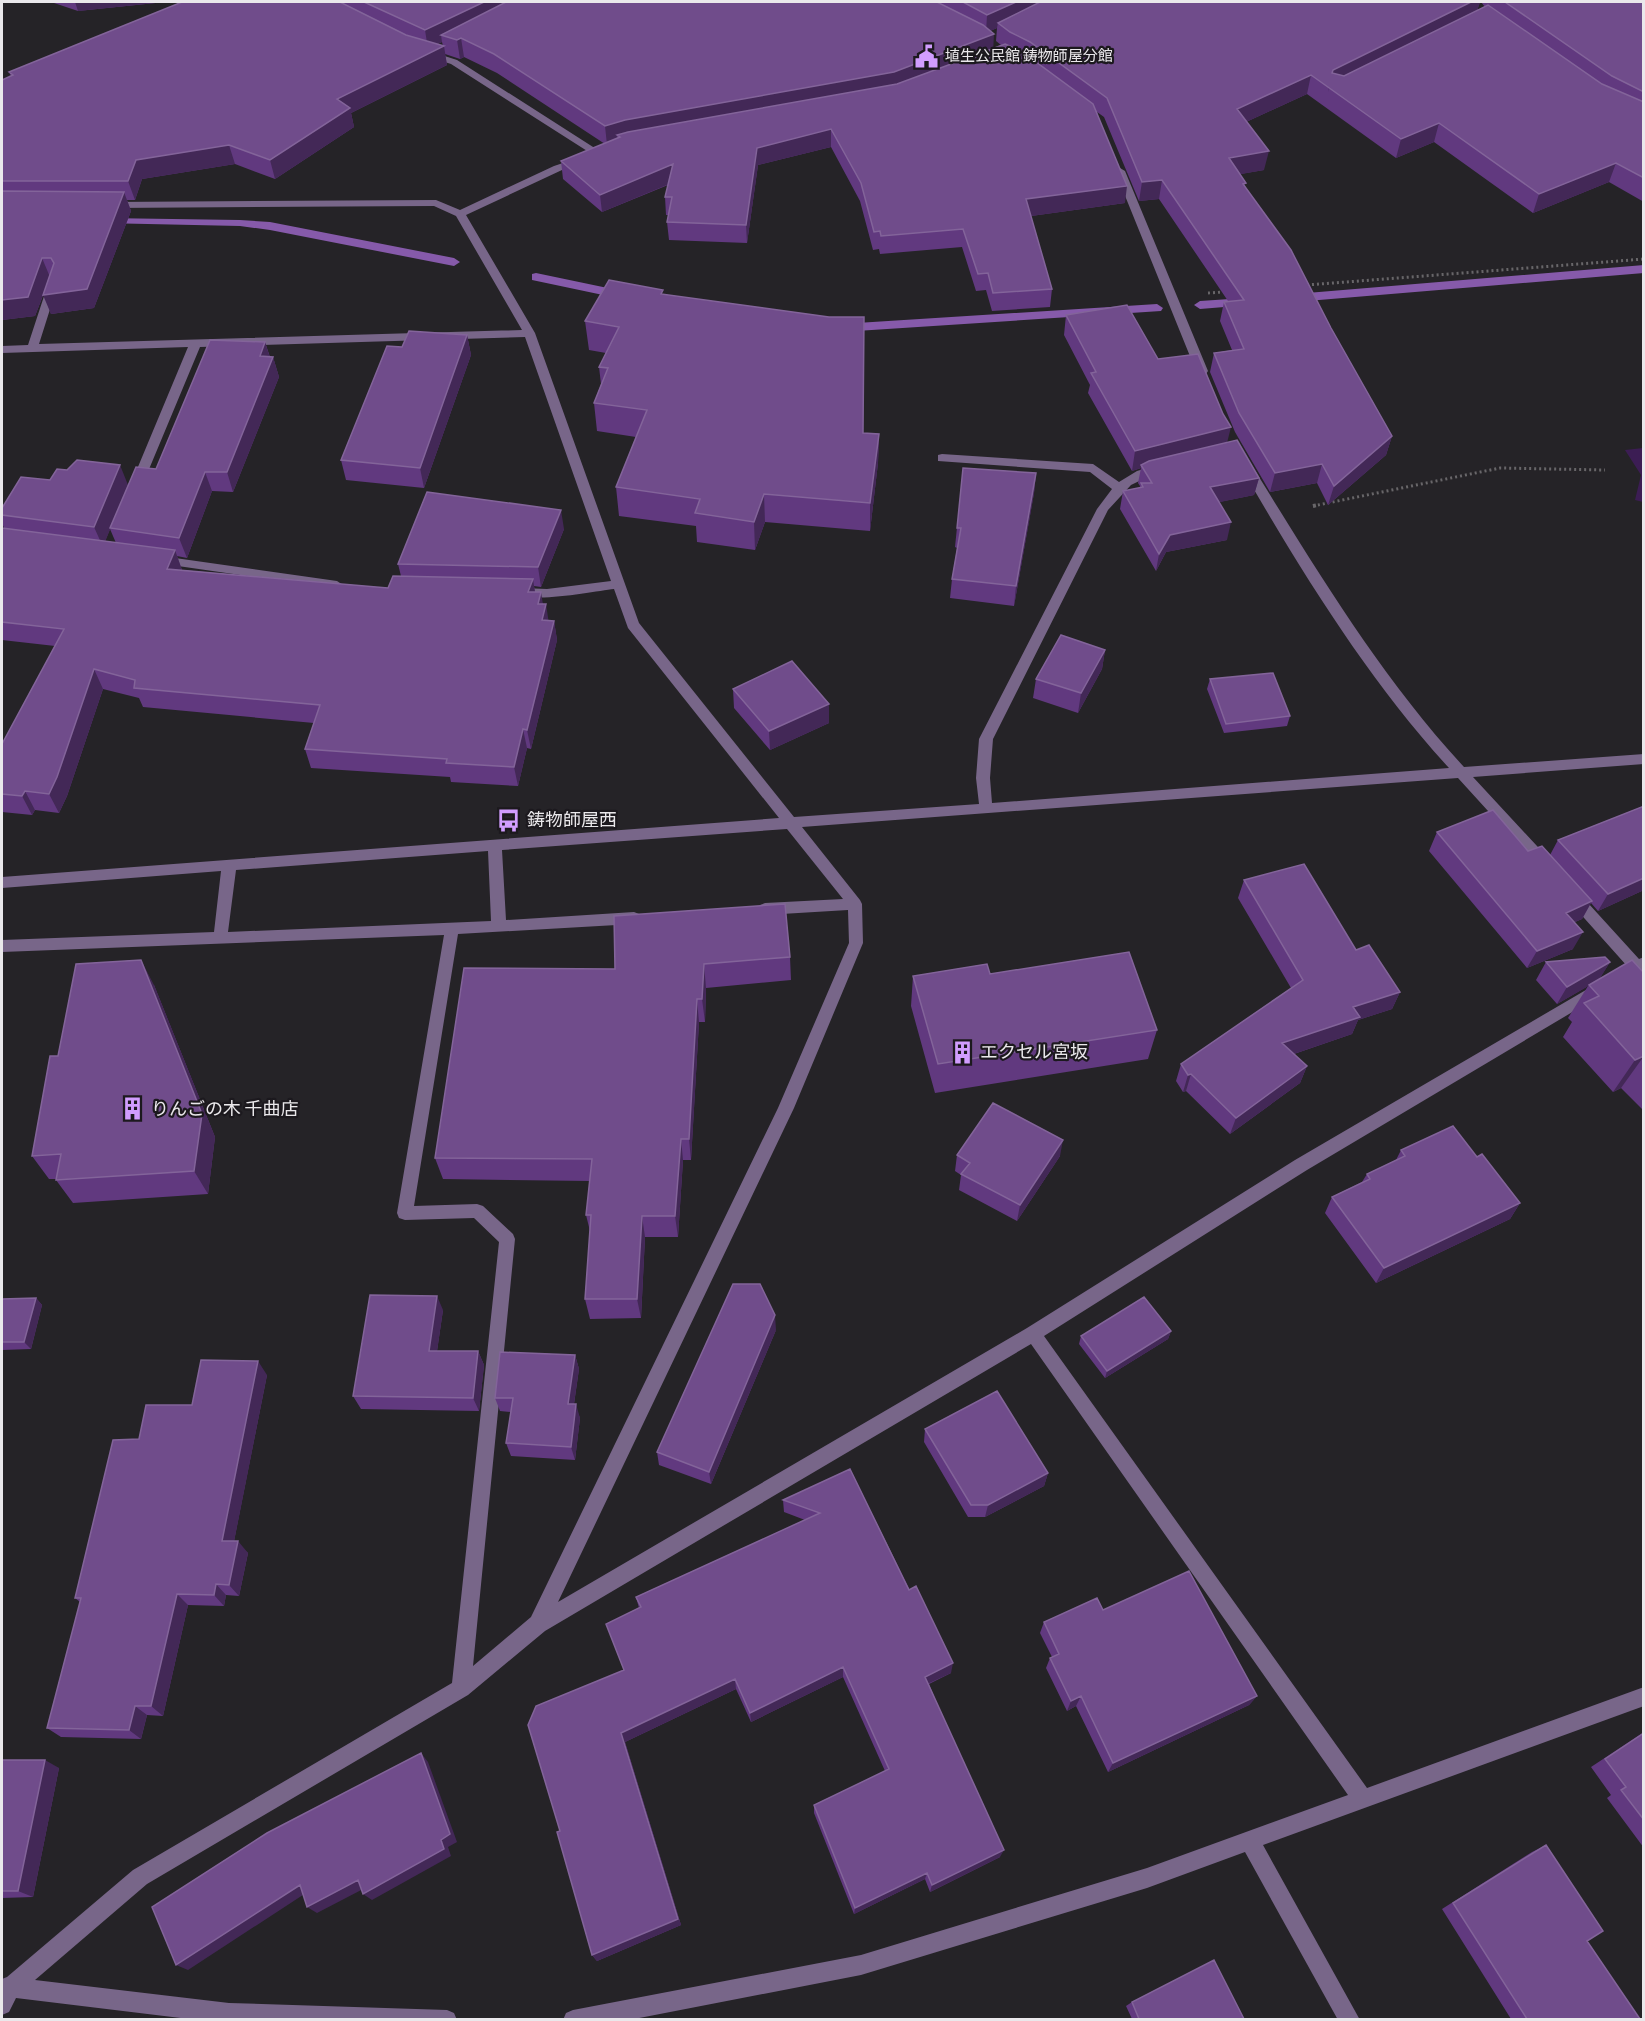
<svg xmlns="http://www.w3.org/2000/svg" width="1645" height="2021" viewBox="0 0 1645 2021" font-family="Commissioner,'Noto Sans JP',sans-serif">
  <style>
    .green { fill: #3c1d54 }
    .lines { fill: none; stroke-linecap: round; stroke-linejoin: round }
    .stream { fill: #865aaa; fill-rule: evenodd }
    .path-far1 { stroke: #686669; stroke-width: 3; stroke-dasharray: 2 3; stroke-linecap: butt }
    .path { stroke: #686669; stroke-width: 4; stroke-dasharray: 3 4.5; stroke-linecap: butt }
    .minor { fill: #786689; fill-rule: evenodd }
    .wall { fill: #61397f; fill-rule: evenodd }
    .shaded-wall { fill: #432857 }
    .building { fill: #704c8b; stroke: #83649a; stroke-width: 1.5 }
    .labels { text-anchor: middle; stroke-width: 4.5; stroke-linejoin: round; paint-order: stroke }
    .far-poi-label { font-size: 15px; fill: #eae8eb; stroke: #1c191e; text-anchor: start }
    .poi-label { font-size: 18px; fill: #eae8eb; stroke: #1c191e; text-anchor: start }
  </style>
  <rect width="100%" height="100%" fill="#252327"/>
  <path class="green" d="M1643 448H1644L1643 502 1635 500 1641 475 1625 450Z"/>
  <g class="lines">
    <path class="stream" d="M105 218 240 220 270 222 454 258 460 262 454 266 270 230 240 226 101 223V219Z
      M1644 265V273L1295 302 1289 298 1295 294Z
      M536 273 622 291 628 295 622 299 532 280V274Z
      M1245 298 1251 302 1249 305 1200 309 1194 305 1200 301Z
      M1157 304 1163 308 1161 311 841 332 835 328 841 324Z"/>
    <path class="path-far1" d="M1307 285 1644 259
      M1208 293 1224 292
      M1313 506 1500 468 1605 470"/>
    <path class="path" d="M1313 506 1318 505"/>
    <path class="minor" d="M426 50 457 60 604 154 595 156 451 64 423 55 421 53Z
      M581 157 586 160 585 162 562 170 466 215 535 333 639 623 794 817 979 804 976 778 979 739 1097 509 1112 489 1090 472 938 461V455L942 454 1093 464 1119 482 1137 471 1160 464 1166 468 1131 485 1108 510 993 739 990 778 992 803 1449 768C1369 681 1300 570 1241 467L1247 463 1251 464C1316 569 1380 676 1464 767L1644 754V764L1473 777 1550 860 1552 864 1550 868H1540L1458 778 802 827 860 900 862 904 863 943 794 1108 558 1602 1027 1328 1295 1160 1591 987H1601L1603 991 1601 995 1307 1170 1044 1336 1367 1788 1644 1687V1706L1263 1845 1360 2020H1338L1245 1852 1147 1888 861 1975 629 2020H563L566 2013 573 2010 861 1955 1147 1868 1348 1795 1031 1344 545 1631 468 1695 147 1884 35 1980 229 2003 447 2010 454 2013 457 2020H197L16 1998 9 2012 2 2015V1979L7 1977 133 1870 452 1683 499 1242 474 1218 405 1220 399 1218 397 1213 444 935 2 952V940L214 932 221 871 2 888V877L779 818 628 628 614 589C595 591 527 605 516 592L522 588 547 589 611 581 525 337 200 347 142 486 136 490 130 486 188 347 2 353V346L28 345 48 284 53 281 58 284 39 344 522 330 456 216 434 206 111 208 106 205 111 202 436 200 460 210 554 166ZM787 829 843 899 765 903 760 905 758 909 760 913 765 915 848 910 849 943 778 1108 531 1617 473 1666 515 1239 513 1234 483 1206 477 1204 414 1206 458 934 634 924 639 922 641 918 639 914 634 912 506 920 502 850ZM488 851 491 921 228 932 236 870Z
      M1120 168 1125 171 1208 371 1206 374H1198L1196 371 1115 171Z
      M161 556 337 581 343 585 337 589 157 563 155 560 157 557Z
      M1573 890 1578 892 1639 959 1644 957V971L1627 980H1617L1615 976 1617 972 1627 966 1568 900 1566 896 1568 892Z"/>
  </g>
  <path class="wall" d="M51 2H165L78 11Z
    M182 2H1480L1477 10 1485 7 1481 2H1644V202L1609 182 1533 213 1434 142 1396 158 1307 94 1246 122 1264 170 1240 174 1246 188 1331 328 1392 436 1386 455 1328 505 1317 483 1270 492 1235 432 1210 372 1214 353 1232 350 1220 321 1224 302 1228 301 1159 199 1139 201 1104 117 1097 112 1125 203 1031 216 1052 289 1050 307 992 311 986 290 976 291 962 247 880 254 879 249 873 250 860 201 831 147 758 165 747 243 669 240 667 222 669 215H666L665 197 668 185 602 212 563 179 561 161 605 144 497 73 464 57 460 59 445 54 447 65 351 113 354 127 275 179 235 164 142 179 135 200H127L131 211 94 308 51 314 44 293 35 316 2 320V80L11 76 9 72ZM997 28 996 41 1001 45 993 48 990 31ZM442 42 443 46 437 44Z
    M664 295 863 433 879 434 878 463 870 531 765 522 755 550 697 542 696 526 619 516 616 487 636 437 597 431 594 403 601 384 599 367 606 353 589 350 585 321Z
    M1066 315 1227 442 1259 478 1254 495 1219 502 1227 540 1166 552 1156 571 1120 509 1123 491 1140 488V486L1138 483 1141 468 1132 471 1088 393 1090 385 1064 335Z
    M467 335 471 355 424 488 346 480 341 460 402 347Z
    M265 342 270 357H273L279 377 233 492 212 491 187 558 177 556 182 570 388 588 401 576 398 564 564 529 541 587 534 586 535 592 543 604 548 620 554 621 557 640 531 749 527 748 518 786 451 782 450 777 311 768 305 749 314 723 143 707 139 698 103 689 67 796 59 813 35 810 32 815 2 812V744L55 646 2 640V528H4L2 523V508L50 480 128 485 156 469ZM110 529 116 543 105 541Z
    M963 468 1036 473 1034 493 1014 606 950 598 952 579 957 548 955 547Z
    M1105 650 1102 669 1078 713 1033 698 1036 679Z
    M1210 679 1290 716 1287 726 1224 733 1207 689Z
    M733 689 829 723 770 750 734 708Z
    M1644 806V890L1598 911 1591 903 1582 919 1575 922 1573 949 1527 968 1429 851 1437 832 1550 855 1558 840Z
    M1244 880 1356 950 1400 992 1392 1009 1358 1020 1352 1034 1294 1054 1307 1066 1300 1083 1230 1134 1186 1091 1183 1092 1176 1081 1181 1064 1291 988 1238 898Z
    M790 957 791 980 706 988 705 1022H699L691 1160H683L678 1237H645L641 1318 590 1319 585 1299 590 1231 586 1215 590 1181 443 1179 435 1158 615 969Z
    M1546 962H1610L1599 979 1644 973V1111L1621 1088 1613 1092 1563 1037 1572 1022 1568 1018 1588 986 1557 1004 1536 980Z
    M990 974 1157 1030 1148 1059 935 1093 911 1006 913 976Z
    M154 985 215 1137 208 1194 73 1203 56 1180V1179H49L32 1156 58 1056Z
    M1401 1150 1477 1157 1520 1203 1510 1219 1376 1283 1325 1213 1332 1197 1362 1182 1367 1174 1396 1160Z
    M957 1155 1060 1156 1017 1221 959 1190 961 1175 955 1171Z
    M36 1298 42 1305 31 1349 2 1350V1299Z
    M443 1310 437 1351H478L484 1365 479 1411 361 1409 353 1396Z
    M776 1330 711 1484 659 1465 657 1452Z
    M1171 1331 1168 1339 1105 1378 1079 1344 1081 1336Z
    M575 1355 579 1369 574 1404 580 1418 575 1460 511 1456 506 1443 511 1412 500 1411 495 1398Z
    M267 1375 234 1541 248 1553 239 1596 226 1595 224 1606 188 1605 163 1716 147 1715 141 1739 61 1737 47 1728 80 1602 75 1598 139 1439 192 1405Z
    M925 1429 1048 1473 1044 1486 985 1517H968L924 1442Z
    M850 1469 951 1673 929 1684 1000 1857 930 1892 925 1879 854 1914 814 1813V1805L885 1771 843 1677 751 1722 736 1689 625 1742 681 1925 597 1961 592 1955 560 1831 623 1670 639 1608 636 1597 805 1520 784 1512 783 1500Z
    M1103 1610 1257 1696 1249 1705 1108 1772 1076 1706 1067 1711 1046 1668 1050 1658 1052 1657 1040 1633 1044 1622Z
    M1644 1732V1848L1607 1798 1611 1795 1591 1767Z
    M2 1760 59 1768 33 1897 2 1898Z
    M1546 1845 1587 1941 1640 2019H1511L1442 1909 1532 1852Z
    M1132 2002 1244 2019H1132L1126 2006Z"/>
  <path class="shaded-wall" d="M75 2H165L78 11Z
    M484 2H525L441 35 442 42 428 49 425 30Z
    M1016 2H1055L998 23 997 28 986 33 987 15Z
    M1471 2H1480L1476 15 1329 89 1328 92 1333 70Z
    M994 34 993 53 893 91 620 137 617 135 618 142 607 145 605 126 625 120Z
    M461 38 464 57 460 59 457 40Z
    M444 46 447 65 351 113 354 127 275 179 270 160 337 99Z
    M1311 75 1307 94 1233 128 1237 109Z
    M1439 123 1434 142 1396 158 1401 139Z
    M831 129V147L758 165 747 243 746 225 757 148Z
    M229 145 235 164 142 179 135 200 128 181 136 160Z
    M1269 151 1264 170 1225 177 1229 158Z
    M1616 163 1609 182 1533 213 1539 194Z
    M673 164 674 182 602 212 600 195Z
    M1162 180 1159 199 1139 201 1142 182Z
    M1127 186 1125 203 1024 217 1026 199Z
    M124 192 131 211 94 308 51 314 43 295Z
    M42 258 50 277 35 316 2 320V300Z
    M467 335 471 355 424 488 420 468Z
    M265 342 271 361 273 357 279 377 233 492 227 472 260 356Z
    M1231 427 1226 447 1141 465V468L1132 471 1135 451Z
    M879 434 878 463 870 531V503Z
    M1392 436 1386 455 1328 505 1334 486Z
    M1322 464 1317 483 1270 492 1275 473Z
    M120 465 128 485 103 547 94 527Z
    M205 472 212 491 187 558 179 538Z
    M1036 473 1034 493 1014 606 1016 586Z
    M1259 478 1254 495 1206 505 1210 487Z
    M764 494 765 522 755 550 754 522Z
    M561 510 564 529 541 587 538 567Z
    M1231 522 1227 540 1166 552 1156 571 1159 554 1170 535Z
    M175 550 182 570 175 589 167 569Z
    M533 579 536 599 528 592Z
    M541 592 544 611 546 604 549 624 545 639 538 604Z
    M554 621 557 640 531 749 527 730Z
    M1105 650 1102 669 1078 713 1081 693Z
    M94 669 103 689 67 796 59 813 49 794Z
    M829 704V723L770 750 769 731Z
    M523 729 527 748 518 786 514 767Z
    M25 791 35 810 32 815 22 796Z
    M1644 878V890L1598 911 1608 894Z
    M1592 901 1582 919 1556 930 1566 913Z
    M1583 932 1573 949 1527 968 1537 951Z
    M141 960 154 985 215 1137 208 1194 194 1171Z
    M1610 962 1599 980 1557 1004 1567 987Z
    M704 964 706 988 705 1022 702 999Z
    M1400 992 1392 1009 1358 1020 1352 1034 1276 1060 1282 1043 1353 1007Z
    M697 999 699 1022 691 1160 689 1139Z
    M1644 1056 1621 1088 1613 1092 1635 1060Z
    M1307 1066 1300 1083 1230 1134 1236 1118Z
    M1191 1074 1186 1091 1183 1092 1188 1075Z
    M681 1139 683 1160 678 1237 675 1216Z
    M1063 1140 1060 1156 1017 1221 1020 1205Z
    M1520 1203 1510 1219 1376 1283 1384 1268Z
    M642 1216 645 1237 641 1318 637 1299Z
    M437 1296 443 1310 435 1365 429 1351Z
    M36 1298 42 1305 31 1349 24 1342Z
    M775 1315 776 1330 711 1484 709 1472Z
    M1171 1331 1168 1339 1105 1378 1107 1371Z
    M478 1351 484 1365 479 1411 473 1398Z
    M575 1355 579 1369 572 1417 568 1404Z
    M258 1361 267 1375 232 1552 222 1541Z
    M576 1404 580 1418 575 1460 571 1447Z
    M1048 1473 1044 1486 985 1517 988 1505Z
    M238 1541 248 1553 239 1596 229 1585Z
    M216 1584 226 1595 224 1606 214 1595Z
    M177 1594 188 1605 163 1716 151 1706Z
    M953 1663 951 1673 923 1686 925 1677Z
    M843 1667V1677L751 1722 750 1713Z
    M735 1679 736 1689 625 1742 681 1925 597 1961 592 1955 621 1733Z
    M1081 1696 1076 1706 1067 1711 1071 1701Z
    M1257 1696 1249 1705 1108 1772 1113 1763Z
    M135 1706 147 1715 141 1739 129 1730Z
    M421 1753 428 1762 457 1842 448 1847 451 1856 372 1900 363 1894Z
    M45 1760 59 1768 33 1897 18 1891Z
    M1004 1850 1000 1857 930 1892 932 1885Z
    M927 1873 925 1879 854 1914 855 1908Z
    M358 1880 367 1887 317 1913 307 1907Z
    M300 1885 309 1891 188 1970 176 1965Z"/>
  <path class="building" d="M182 2H340L406 35 444 46 337 99 350 108 270 160 229 145 136 160 128 181H2V80L13 75 9 72Z
    M364 2H484L425 30Z
    M506 2H937L983 25 994 34 894 72 625 120 605 126 494 54 461 38 457 40 441 35Z
    M963 2H1016L987 15Z
    M1040 2H1471L1333 70 1332 73 1344 76 1488 5 1602 84 1644 102V178L1616 163 1539 194 1439 123 1401 139 1311 75 1237 109 1269 151 1229 158 1246 183 1243 184 1291 250 1331 328 1392 436 1334 486 1322 464 1275 473 1239 413 1214 353 1244 349 1224 302 1244 300 1162 180 1142 182 1107 98 1030 42 1010 32 998 23Z
    M1505 2H1644V92L1612 76Z
    M1005 44 1021 51 1093 104 1127 186 1026 199 1052 289 993 293 988 273 978 274 963 229 881 236 880 231 874 232 861 183 831 129 757 148 746 225 667 222 672 197H665L673 164 600 195 561 161 620 137 617 135 628 132 897 84Z
    M2 191 124 192 87 289 43 295 54 263 51 258H42L28 297 2 300Z
    M609 280 663 290 661 294 829 317H864L863 433 879 434 870 503 764 494 754 522 695 513 700 499 616 487 647 410 594 403 608 368 599 367 619 327 585 321Z
    M1127 305 1158 359 1198 354 1223 414 1231 427 1135 451 1091 373 1096 372 1066 315Z
    M409 331 467 335 420 468 341 460 387 346 402 347Z
    M210 340 265 342 260 356 273 357 227 472H205L179 538 110 528 136 467 156 469Z
    M1237 440 1259 478 1210 487 1231 522 1170 535 1159 554 1123 491 1143 487 1141 483H1152L1141 465 1149 461Z
    M77 460 120 465 94 527 2 515V508L21 477 50 480 57 469 67 470Z
    M963 468 1036 473 1016 586 952 579 961 528H957Z
    M427 492 561 510 538 567 398 564Z
    M2 528 175 550 167 569 388 588 393 576 533 579 528 592H541L538 604H546L542 620 554 621 527 730 523 729 514 767 446 763 447 759 305 749 320 705 134 688 135 680 94 669 57 777 49 794 25 791 22 796 2 794V744L64 629 2 622Z
    M1061 635 1105 650 1081 693 1036 679Z
    M792 661 829 704 769 731 733 689Z
    M1273 673 1290 716 1226 724 1210 679Z
    M1644 806V878L1608 894 1558 840Z
    M1493 810 1528 851 1542 846 1592 901 1566 913 1583 932 1537 951 1437 832Z
    M1304 864 1356 950 1369 945 1400 992 1353 1007 1360 1017 1282 1043 1307 1066 1236 1118 1191 1074 1188 1075 1181 1064 1303 980 1244 880Z
    M785 904 790 957 704 964 702 999H697L689 1139H681L675 1216H642L637 1299H585L591 1215H586L592 1159 435 1158 464 968 615 969 614 916Z
    M1129 952 1157 1030 938 1064 913 976 987 964 990 974Z
    M1605 957 1610 962 1567 987 1546 962Z
    M141 960 202 1114 194 1171 56 1180 61 1154 32 1156 50 1056H58L76 964Z
    M1632 960 1644 973V1056L1635 1060 1584 1003 1599 996 1589 985Z
    M993 1103 1063 1140 1020 1205 961 1174 970 1163 957 1155Z
    M1453 1126 1477 1157 1482 1154 1520 1203 1384 1268 1332 1197 1370 1179 1367 1174 1405 1156 1401 1150Z
    M733 1284H760L775 1315 709 1472 657 1452Z
    M370 1295 437 1296 429 1351H478L473 1398 353 1396Z
    M1144 1297 1171 1331 1107 1371 1081 1336Z
    M36 1298 24 1342H2V1299Z
    M500 1352 575 1355 568 1404H576L571 1447 506 1443 513 1398H495Z
    M201 1360 258 1361 222 1541H238L229 1585 216 1584 214 1595 177 1594 151 1706H135L129 1730 47 1728 81 1598H75L113 1440 139 1439 146 1405H192Z
    M997 1391 1048 1473 988 1505H971L925 1429Z
    M850 1469 909 1590 916 1586 953 1663 925 1677 1004 1850 932 1885 927 1873 855 1908 814 1805 889 1769 843 1667 750 1713 735 1679 621 1733 678 1919 592 1955 557 1832 560 1831 528 1725 536 1706 624 1670 606 1624 641 1607 636 1597 820 1513 783 1500Z
    M1189 1571 1257 1696 1113 1763 1081 1696 1071 1701 1050 1658 1059 1654 1044 1622 1097 1598 1103 1610Z
    M1644 1733V1820L1621 1790 1626 1787 1605 1759Z
    M421 1753 450 1834 441 1840 444 1849 363 1894 358 1880 307 1907 300 1885 176 1965 152 1907 267 1833Z
    M2 1760H45L18 1891H2Z
    M1546 1845 1603 1931 1587 1941 1640 2019H1527L1453 1903Z
    M1214 1960 1244 2019H1139L1132 2002Z"/>
  <defs>
    <symbol id="civic-bare" viewBox="-9 -9 18 18"><path d="M-.6-6.5H3V-4.5H.6V-3L4-1V1h2V6H-6V1h2V-1L-.6-3ZM-1.2 2.5V6h2.4V2.5Z" fill="#d19dfe" stroke="#1c191e" stroke-width="2.5" paint-order="stroke"/></symbol>
    <symbol id="bus-bare" viewBox="-9 -9 18 18"><path d="M-5-6H5V4H4V6H2V4H-2V6H-4V4H-5ZM-3.5-4V0h7V-4ZM-3.5 1.2v1.5H-2V1.2ZM2 1.2v1.5H3.5V1.2Z" fill="#d19dfe" stroke="#1c191e" stroke-width="2.5" paint-order="stroke"/></symbol>
    <symbol id="building-bare" viewBox="-9 -9 18 18"><path d="M-4-6H4V6H1V3H-1V6H-4ZM-2.5-4.3h1.7v1.8h-1.7ZM.8-4.3h1.7v1.8H.8ZM-2.5-1h1.7V.8h-1.7ZM.8-1h1.7V.8H.8Z" fill="#d19dfe" stroke="#1c191e" stroke-width="2.5" paint-order="stroke"/></symbol>
  </defs>
  <g fill-rule="evenodd">
    <use href="#civic-bare" x="910" y="40" width="33" height="33"/>
    <use href="#bus-bare" x="492" y="804" width="33" height="33"/>
    <use href="#building-bare" x="946" y="1036" width="33" height="33"/>
    <use href="#building-bare" x="116" y="1092" width="33" height="33"/>
  </g>
  <g class="labels">
    <g class="far-poi-label">
      <text x="945" y="61">埴生公民館 鋳物師屋分館</text>
    </g>
    <g class="poi-label">
      <text x="527" y="826">鋳物師屋西</text>
      <text x="980" y="1058">エクセル宮坂</text>
      <text x="151" y="1115">りんごの木 千曲店</text>
    </g>
  </g>
  <rect width="1645" height="2021" fill="none" stroke="#eae8eb" stroke-width="6"/>
</svg>
